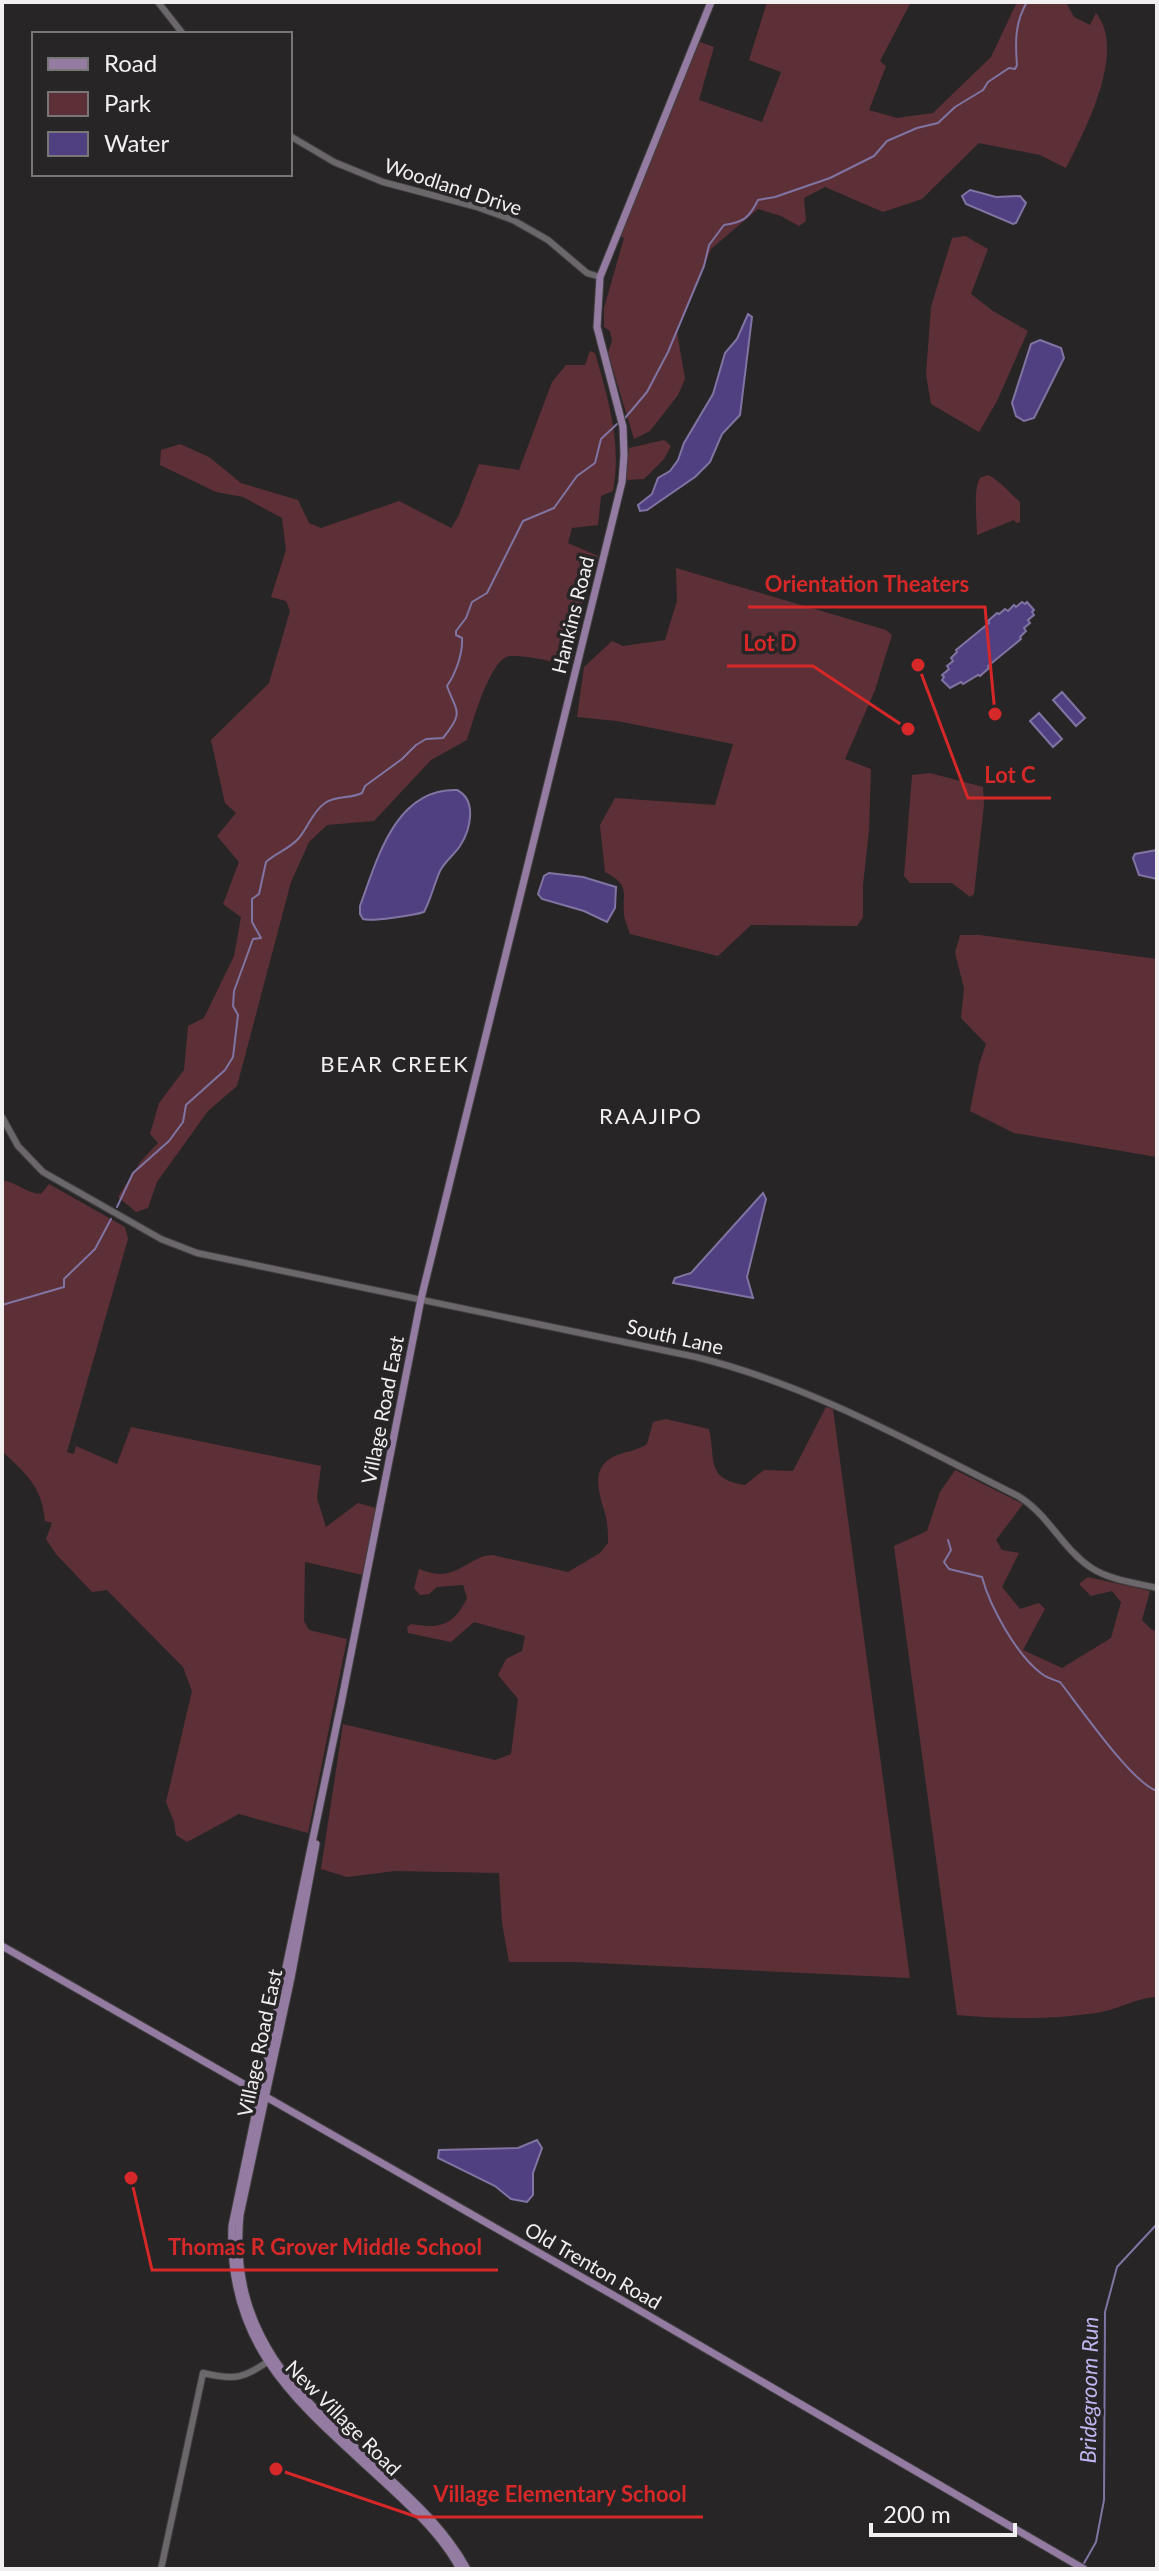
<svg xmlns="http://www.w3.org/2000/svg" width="1159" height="2571" viewBox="0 0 1159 2571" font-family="Lato,sans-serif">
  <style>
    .green { fill: #5d3037 }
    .water { fill: #504081; stroke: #8074a2; stroke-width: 2 }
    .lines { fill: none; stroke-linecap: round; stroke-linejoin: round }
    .stream { stroke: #8074a2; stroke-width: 2 }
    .minor-casing { stroke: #424041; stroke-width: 8 }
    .major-casing { stroke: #424041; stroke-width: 9 }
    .minor { stroke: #6b676b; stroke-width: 6 }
    .major { stroke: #947ba2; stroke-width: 7 }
    .labels { text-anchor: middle; stroke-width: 7; stroke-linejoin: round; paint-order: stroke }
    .street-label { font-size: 20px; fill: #f1eff0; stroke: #282527 }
    .neighbourhood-label { font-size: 22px; letter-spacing: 2px; fill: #f1eff0; stroke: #282527 }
    .water-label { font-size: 22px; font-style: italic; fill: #c1b6f0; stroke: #282527 }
    .leader { fill: none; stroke: #d62828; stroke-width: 3 }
    .callout-dot { fill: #d62828; stroke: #282527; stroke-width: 3 }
    .callout-label { font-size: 22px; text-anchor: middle; font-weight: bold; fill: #d62828; stroke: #282527; stroke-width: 7; stroke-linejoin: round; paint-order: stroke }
  </style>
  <rect width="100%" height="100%" fill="#282527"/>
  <path class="green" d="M767 2H911L880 61 886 66 869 110 897 118 933 113 991 57 1017 2H1066L1074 17 1090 25 1096 13C1127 51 1085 130 1066 168L1040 155 979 143 922 199 883 212 825 187 804 198 806 221 799 226 781 216 758 209 711 249 677 332 685 379 678 395 650 431 634 439 608 353 612 341 610 331 604 327V308L624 238 617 235 695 40 714 47 699 100 762 122 781 72 749 60Z
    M965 236 988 249 971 294 993 311 1028 331 997 401 979 432 931 404 926 374 931 307 952 238Z
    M590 351 595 353C608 399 622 442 613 491L601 496 598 525 572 528 568 543 598 556 562 663C546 661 527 655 510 656 490 658 473 722 467 740L431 760 374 821 327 825 309 842 291 882 237 1086 208 1111 157 1182 148 1208 136 1212 118 1197 141 1161 158 1143 150 1134 159 1103 184 1070 188 1026 204 1018 234 956 241 917 223 904 239 862 217 836 236 813 225 803 211 740 269 683 290 611 286 601 271 597 286 550 282 518 243 497 216 492 160 465 161 450 180 444 209 457 241 483 298 500 309 523 321 528 399 501 451 528 458 517 479 464 519 470 552 382 566 365H585Z
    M664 440 671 446 664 459 644 479 626 480 629 448Z
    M987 475C996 477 1012 495 1020 502V522L1016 523 1014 520 977 535C977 521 973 489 980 478Z
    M676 568 886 630 892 635 875 690 845 759 871 769 869 830 863 885V917L857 926 751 925 718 956 630 934C628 928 625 921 624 915 622 891 631 886 605 872L600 825 615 798 715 805 733 744 617 721 577 717 584 667 612 641 623 646 665 640 677 601Z
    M930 773 983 787 984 805 974 894 970 897 952 883H910L904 876 912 775Z
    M960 935H980L1157 959V1157L1014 1133 970 1111 979 1065 986 1044 961 1018 964 988 955 953Z
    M2 1180C18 1183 26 1193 41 1194L49 1184 125 1227 128 1239 67 1452 74 1454 76 1446 117 1464 131 1427 321 1466 317 1498 326 1527 358 1503 376 1508 363 1575 305 1562 304 1621 309 1630 347 1639 308 1833 239 1814 187 1842 176 1835 174 1822 166 1802 192 1691 183 1667 107 1590 92 1592 56 1554 46 1539 52 1523 45 1521C42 1486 26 1474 2 1451Z
    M826 1407 833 1409 910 1978 575 1962H509L502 1923 499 1873 395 1871 347 1877 321 1869 343 1724 495 1760 511 1754 518 1699 498 1675 506 1659 522 1651 525 1636 474 1622 451 1642 408 1633 407 1627 411 1624C439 1629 454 1626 467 1598L463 1585 437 1587 429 1594 420 1595 414 1588 419 1569C425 1571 433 1574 440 1574 460 1574 473 1556 492 1555L568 1572 600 1553 608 1543C608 1535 608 1526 606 1517 601 1498 589 1471 611 1458 623 1451 636 1452 647 1444L653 1422 666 1419 709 1429C716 1459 705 1479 745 1485L764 1470 793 1471Z
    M955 1470 1023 1504 996 1540 1002 1550 1019 1553 1002 1587 1020 1609 1039 1603 1045 1609 1023 1650 1062 1668 1111 1638 1121 1602 1112 1591 1091 1596 1079 1584 1088 1577 1150 1591 1142 1620 1152 1630 1157 1631V1997C1135 1998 1117 2010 1096 2013 1049 2020 1004 2019 957 2015L894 1546 927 1531 940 1492Z"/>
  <path class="water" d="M970 190 996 197 1020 196 1026 203 1016 223 1013 224 966 204 962 196Z
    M748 314 752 317 740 415 722 434 710 462 695 477 647 510 640 511 638 505 652 494 658 478 670 471 678 460 684 443 713 394 725 353 737 339Z
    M1040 340 1061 348 1064 358 1034 418 1024 421 1016 416 1012 403 1031 344Z
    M1022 602 1025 604 1027 602 1034 610 1032 612 1034 615 1028 620 1030 623 1024 628 1026 631 1020 637 1021 639 988 666 989 668 980 676 978 675 963 684 961 682 950 688 942 680 944 677 942 675 949 669 947 666 953 661 951 658 957 652 956 650 989 623 988 621 997 613 999 614 1005 609 1008 611 1014 605 1016 607Z
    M1062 692 1085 718 1076 726 1053 700Z
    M1039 713 1062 739 1053 747 1030 721Z
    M457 790C477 800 471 829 460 846 454 855 445 861 440 871 434 884 431 899 424 912 415 915 371 922 363 919L360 914V906C377 860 395 788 457 790Z
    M1157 850V879L1139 875 1133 858 1135 854Z
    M549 873 583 877 616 887 615 908 607 922 584 911 542 899 538 894 544 876Z
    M763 1193 766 1199 747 1277 753 1298 673 1283 675 1278 691 1273Z
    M537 2140 542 2148 533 2173V2195L527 2202 511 2199 495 2186 438 2158 439 2150 518 2148Z"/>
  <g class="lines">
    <path class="stream" d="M625 418 647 392 668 352 704 266 709 245 724 225C744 222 749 218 758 200L775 197 830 178 874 156 887 141 917 128 938 123 955 107 983 90 988 82 1009 68 1015 69 1017 65C1015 42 1015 22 1027 2
      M117 1207 133 1173 169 1141 183 1122 186 1105 225 1070 233 1057 238 1015 233 1006 234 991 253 939 261 938 252 922V899L259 894 266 862C276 853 289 849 298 839 308 828 312 812 325 803 337 795 350 799 362 793L365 786 402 759 416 745 426 739 443 738C465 711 456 712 447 686 456 673 463 653 462 638L456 635V631L466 618 472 602 487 593 523 521 554 508 577 476 595 463 601 439 617 424
      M2 1305 64 1287V1279L95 1249 111 1219
      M948 1540 951 1550 944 1562 949 1569 982 1577C990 1607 1017 1656 1042 1674 1047 1678 1054 1680 1060 1682 1079 1706 1132 1783 1157 1791
      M1083 2565 1096 2542 1104 2500 1105 2312 1117 2267 1157 2224"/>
    <defs>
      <path id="minor" d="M158 2 183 34
        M290 136 334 162 383 182 477 207 513 220 548 240 587 273 600 277
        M2 1117 18 1146 43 1172 161 1239 197 1253 696 1357C810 1385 914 1444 1018 1496 1048 1514 1062 1548 1090 1567 1109 1580 1136 1583 1157 1588
        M161 2569 203 2373C237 2381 243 2378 272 2359"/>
      <path id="major" d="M316 1844 291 1978 240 2215C228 2340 304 2401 388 2477 418 2505 447 2532 467 2569
        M2 1946 620 2299 1084 2569
        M460 2569C441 2534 413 2509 384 2482 302 2406 227 2350 232 2226L341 1704 421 1299 622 482 624 455 623 427 597 327 600 277 711 2"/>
    </defs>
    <use href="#minor" class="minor-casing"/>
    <use href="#major" class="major-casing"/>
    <use href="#minor" class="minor"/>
    <use href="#major" class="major"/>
  </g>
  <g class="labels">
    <g class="street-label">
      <text transform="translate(453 187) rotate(18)" y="7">Woodland Drive</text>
      <text transform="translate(573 615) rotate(-76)" y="7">Hankins Road</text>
      <text transform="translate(675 1337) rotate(13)" y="7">South Lane</text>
      <text transform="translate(383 1410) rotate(-79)" y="7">Village Road East</text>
      <text transform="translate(260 2043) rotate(-78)" y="7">Village Road East</text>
      <text transform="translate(593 2266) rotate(30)" y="7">Old Trenton Road</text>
      <text transform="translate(343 2418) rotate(45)" y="7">New Village Road</text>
    </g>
    <g class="neighbourhood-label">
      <text x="395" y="1072">BEAR CREEK</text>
      <text x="651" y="1124">RAAJIPO</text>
    </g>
    <g class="water-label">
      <text transform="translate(1089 2390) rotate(-89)" y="8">Bridegroom Run</text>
    </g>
  </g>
  <path class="leader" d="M995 714L985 607H748M908 729L813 666H727M918 665L968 798H1051M131 2178L152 2270H498M276 2469L417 2517H703"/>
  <g class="callout-dot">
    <circle cx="995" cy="714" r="8"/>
    <circle cx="908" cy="729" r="8"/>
    <circle cx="918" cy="665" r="8"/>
    <circle cx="131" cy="2178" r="8"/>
    <circle cx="276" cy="2469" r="8"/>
  </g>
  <g class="callout-label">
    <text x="867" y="592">Orientation Theaters</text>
    <text x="770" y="651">Lot D</text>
    <text x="1010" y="783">Lot C</text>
    <text x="325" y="2255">Thomas R Grover Middle School</text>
    <text x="560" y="2502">Village Elementary School</text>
  </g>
  <rect width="1159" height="2571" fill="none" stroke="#f1eff0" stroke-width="8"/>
  <rect x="32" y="32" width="260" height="144" fill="#282527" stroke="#787677" stroke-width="2"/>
  <rect x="48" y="58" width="40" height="12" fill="#947ba2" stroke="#787677" stroke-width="2"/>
  <text x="104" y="72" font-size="24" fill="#f1eff0">Road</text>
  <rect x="48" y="92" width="40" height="24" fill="#5d3037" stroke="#787677" stroke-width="2"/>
  <text x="104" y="112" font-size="24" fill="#f1eff0">Park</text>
  <rect x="48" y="132" width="40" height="24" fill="#504081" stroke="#787677" stroke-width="2"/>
  <text x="104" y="152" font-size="24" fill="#f1eff0">Water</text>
  <path d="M871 2523v12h144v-12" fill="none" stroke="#f1eff0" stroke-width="4"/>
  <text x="883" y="2523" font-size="24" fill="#f1eff0" stroke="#282527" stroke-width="6" paint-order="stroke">200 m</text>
</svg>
